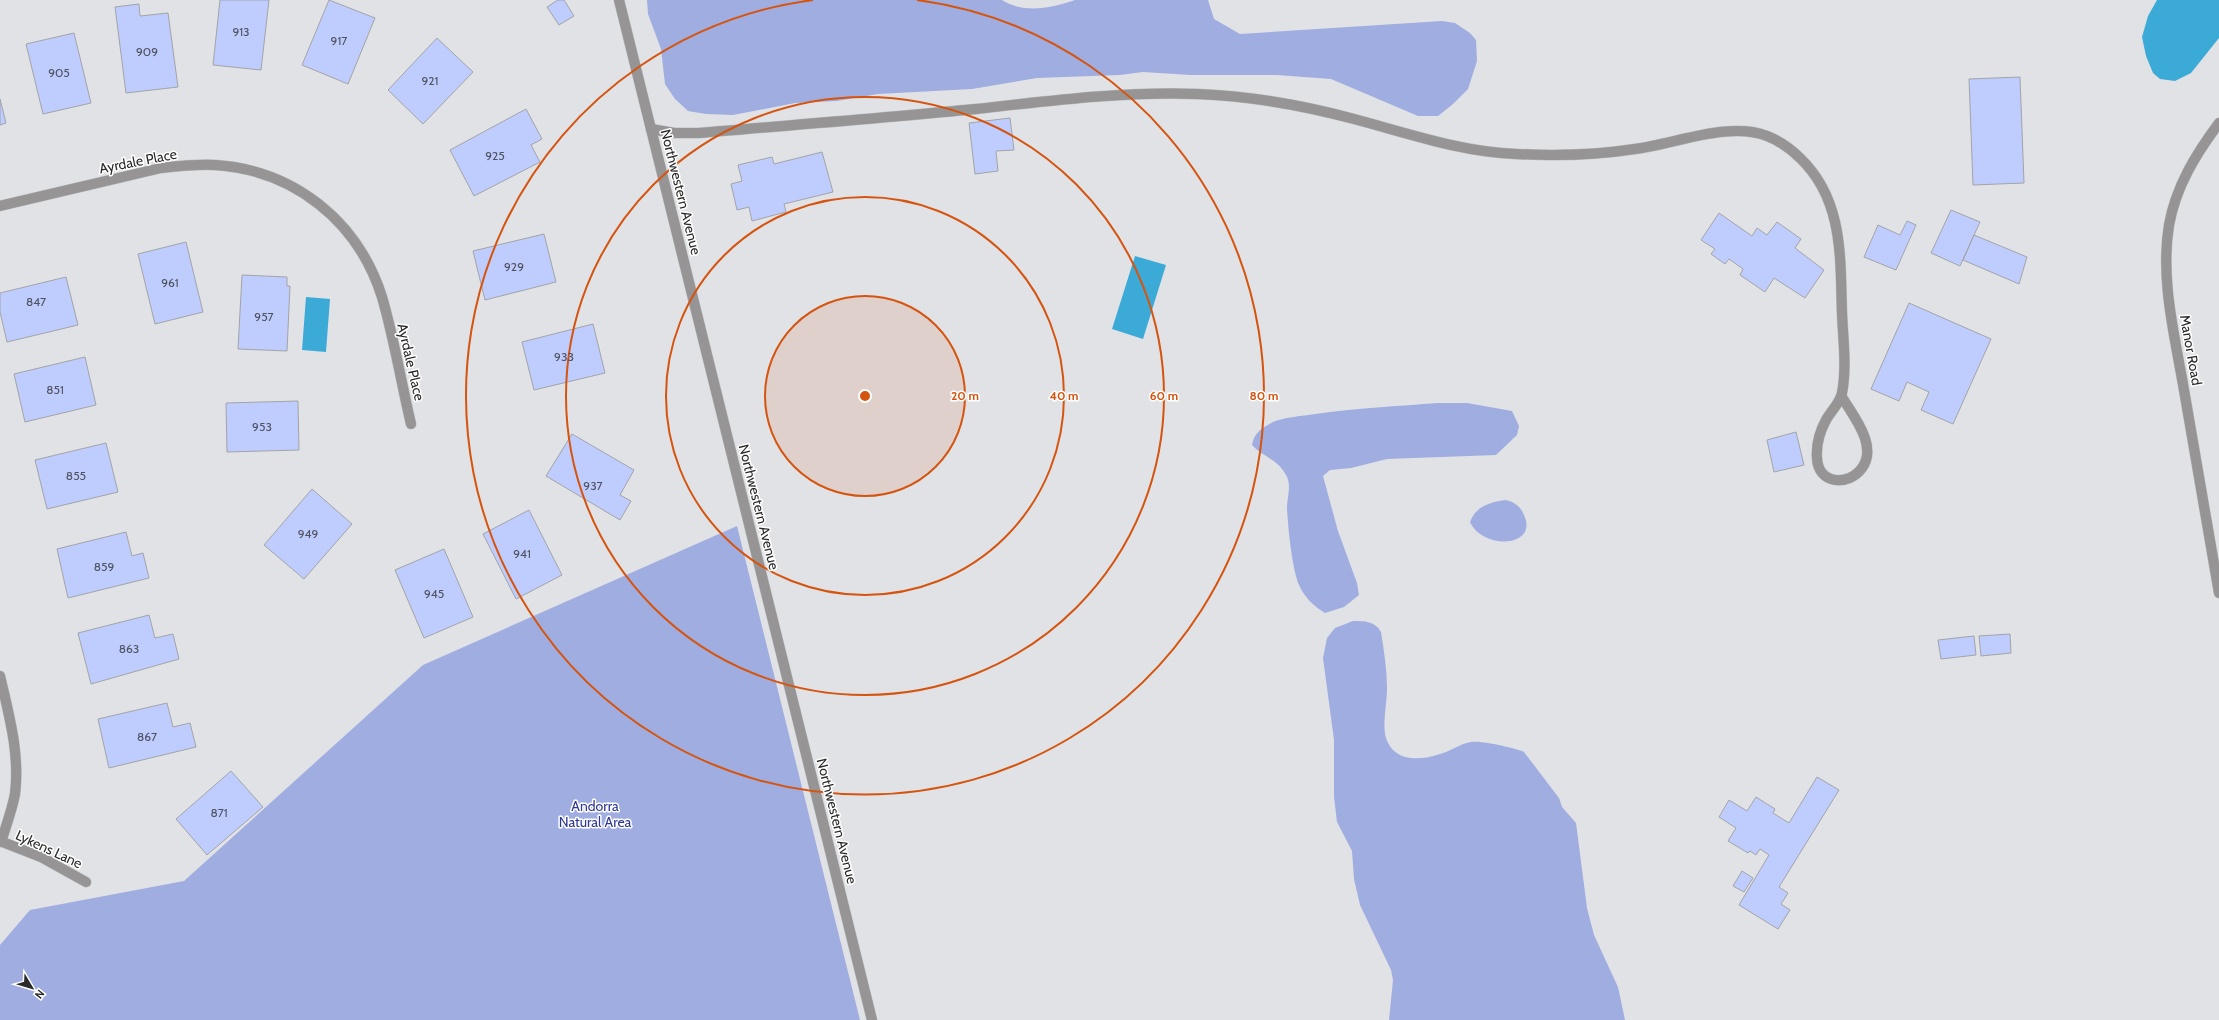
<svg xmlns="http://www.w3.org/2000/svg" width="2219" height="1020" viewBox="0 0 2219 1020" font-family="Cabin,sans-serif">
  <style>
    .green { fill: #a0ade0 }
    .water { fill: #3caad7 }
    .building { fill: #bfccfe; stroke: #a3a4a7 }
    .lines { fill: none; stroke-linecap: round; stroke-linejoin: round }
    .lane-casing { stroke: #bcbdc0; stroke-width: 11 }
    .street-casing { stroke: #bcbdc0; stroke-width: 11 }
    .lane { stroke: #969494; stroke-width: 10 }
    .street { stroke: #969494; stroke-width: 10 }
    .ring { fill: none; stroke: #d5540f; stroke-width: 2 }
    .labels { text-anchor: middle; stroke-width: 3; stroke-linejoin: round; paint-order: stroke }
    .number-label { font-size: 12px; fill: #4f5260 }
    .street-label { font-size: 14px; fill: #2a2a2b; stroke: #fff }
    .park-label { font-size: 14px; fill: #2f3893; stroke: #fff }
    .centre { fill: #d5540f; stroke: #fff; stroke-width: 2 }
    .ring-label { font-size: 12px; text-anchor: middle; font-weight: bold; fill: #d5540f; stroke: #fff; stroke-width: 3; stroke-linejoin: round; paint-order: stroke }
  </style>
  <rect width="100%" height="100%" fill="#e1e2e5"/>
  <path class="green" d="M647 0H1002C1024 14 1051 8 1075 0H1208L1214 19 1240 34 1442 21 1455 23 1470 33 1476 40 1477 61 1468 89 1453 104 1438 116H1418L1331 79 1277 75H1191L1143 72 1120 75 1037 78 972 89 878 94 837 101 795 103 733 115 706 114 688 111 675 99 665 84 661 49 648 14Z
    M1439 403H1467L1512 411 1519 426 1517 435 1496 455 1387 459 1351 468 1330 470 1323 476 1338 531 1357 583 1359 595 1344 607 1325 613C1315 607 1305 598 1300 587 1292 571 1288 527 1287 508 1287 497 1292 485 1286 475 1277 458 1264 458 1252 445 1254 433 1262 428 1273 422 1285 417 1302 416 1315 414 1356 408 1398 406 1439 403Z
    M1506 500C1515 502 1521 507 1524 515 1539 548 1482 550 1470 522 1476 506 1490 502 1506 500Z
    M737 526 860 1020H0V945L30 910 184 881 423 665Z
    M1353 621C1365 621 1375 621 1381 632 1384 651 1387 670 1387 689 1387 702 1382 727 1386 738 1394 762 1419 761 1440 754 1451 751 1459 744 1471 742 1480 740 1516 748 1524 752L1559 798 1562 807 1576 823 1587 908 1594 935 1618 987 1625 1020H1389L1393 980 1391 970 1360 905 1354 879 1352 851 1337 822 1334 797V740L1323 658 1327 638 1335 628Z"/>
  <path class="water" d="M2157 0H2219V38L2191 73 2175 81 2160 79 2153 73 2146 56 2142 37 2148 16Z
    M1135 256 1166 265 1143 339 1112 329Z
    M306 297 330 299 326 352 302 350Z"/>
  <path class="building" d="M220 0H269L261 70 213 65Z
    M329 0 375 18 348 84 302 65Z
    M558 0H564L574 16 559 25 547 7Z
    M139 4 140 16 168 13 178 87 126 93 115 7Z
    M74 33 91 103 43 114 26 44Z
    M437 38 473 72 423 124 388 90Z
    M2020 77 2024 183 1973 185 1969 79Z
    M0 99 6 123 0 125Z
    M526 109 542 139 531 145 540 162 474 196 450 150Z
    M1010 118 1014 150 996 151 998 171 975 174 969 123Z
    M822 152 833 192 784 204 786 212 752 221 749 207 737 210 731 184 742 181 738 165 772 157 774 164Z
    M1951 210 1980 222 1960 266 1931 253Z
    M1719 213 1752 236 1757 228 1767 235 1777 222 1801 239 1795 248 1824 270 1805 298 1774 278 1765 292 1740 275 1743 269 1729 259 1725 264 1711 254 1715 249 1701 240Z
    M1907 221 1916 225 1896 270 1864 257 1878 225 1900 235Z
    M544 234 556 282 485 300 473 251Z
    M1974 235 2027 257 2019 284 1963 260Z
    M186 242 203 312 155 324 138 254Z
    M242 275 287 277V286H290L287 351 238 349Z
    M66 277 78 325 7 342 0 312V293Z
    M1909 303 1991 339 1953 424 1921 410 1929 392 1907 382 1899 401 1871 389Z
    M593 324 605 373 534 390 522 342Z
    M85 357 96 405 25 422 14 374Z
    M298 401 299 450 227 452 226 403Z
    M1796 432 1804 465 1774 472 1767 440Z
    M572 434 634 470 620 495 631 501 620 520 546 476Z
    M106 443 118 492 47 509 35 460Z
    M312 489 352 524 304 579 264 545Z
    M529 510 562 575 516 599 483 534Z
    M126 532 132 556 143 553 149 578 68 598 57 549Z
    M444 549 473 617 424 638 395 570Z
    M149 615 155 638 173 634 179 659 91 684 78 633Z
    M2010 634 2011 653 1981 656 1979 636Z
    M1974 636 1976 655 1941 659 1938 640Z
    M167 703 173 727 190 723 196 747 109 768 98 719Z
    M231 771 263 807 207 855 176 819Z
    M1817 777 1839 790 1779 887 1788 893 1781 904 1790 910 1778 929 1739 905 1769 855 1760 849 1756 855 1750 851 1748 853 1728 841 1736 828 1719 817 1729 800 1747 811 1756 797 1775 809 1773 813 1789 823Z
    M1742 871 1753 878 1744 892 1733 886Z"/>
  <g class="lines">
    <defs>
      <path id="lane" d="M651 129 674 133H699C792 125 884 118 976 109 1048 101 1126 91 1197 94 1251 96 1302 105 1354 119 1407 133 1461 152 1516 154 1555 156 1596 155 1635 149 1675 144 1729 121 1767 136 1780 141 1791 149 1800 158 1844 200 1840 258 1842 313 1843 339 1847 367 1842 393 1840 403 1831 411 1826 420 1820 431 1816 445 1817 458 1818 484 1848 487 1862 468 1878 446 1854 417 1842 397"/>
      <path id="street" d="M619 0 872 1020
        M2219 123C2196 154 2176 186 2169 225 2160 280 2175 337 2184 390 2196 458 2207 525 2219 593
        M0 206 161 168C179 166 197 164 215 165 294 170 358 221 382 297 394 338 401 382 411 424
        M0 676C9 715 20 754 15 794 12 810 6 826 1 842
        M0 841 41 857 86 882"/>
    </defs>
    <use href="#lane" class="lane-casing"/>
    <use href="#street" class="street-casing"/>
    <use href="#lane" class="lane"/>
    <use href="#street" class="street"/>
  </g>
  <circle cx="865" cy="396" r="100" fill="#d5540f" fill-opacity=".12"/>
  <g class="ring">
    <circle cx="865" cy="396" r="100"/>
    <circle cx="865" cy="396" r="199"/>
    <circle cx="865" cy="396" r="299"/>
    <path d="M917 0A399 399 0 1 1 813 0"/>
  </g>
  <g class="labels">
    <g class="number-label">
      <text x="241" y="36">913</text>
      <text x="339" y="45">917</text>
      <text x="147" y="56">909</text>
      <text x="59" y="77">905</text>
      <text x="430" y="85">921</text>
      <text x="495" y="160">925</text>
      <text x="514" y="271">929</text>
      <text x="170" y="287">961</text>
      <text x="36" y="306">847</text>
      <text x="264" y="321">957</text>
      <text x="564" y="361">933</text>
      <text x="55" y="394">851</text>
      <text x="262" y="431">953</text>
      <text x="76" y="480">855</text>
      <text x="593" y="490">937</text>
      <text x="308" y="538">949</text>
      <text x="522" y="558">941</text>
      <text x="104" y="571">859</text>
      <text x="434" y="598">945</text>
      <text x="129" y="653">863</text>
      <text x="147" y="741">867</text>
      <text x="219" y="817">871</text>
    </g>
    <g class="street-label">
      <text transform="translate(138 161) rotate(-11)" y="5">Ayrdale Place</text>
      <text transform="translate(681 192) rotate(76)" y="5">Northwestern Avenue</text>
      <text transform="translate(2191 350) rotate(80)" y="5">Manor Road</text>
      <text transform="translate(411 362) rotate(77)" y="5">Ayrdale Place</text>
      <text transform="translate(759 507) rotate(76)" y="5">Northwestern Avenue</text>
      <text transform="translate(837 821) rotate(76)" y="5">Northwestern Avenue</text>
      <text transform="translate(49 849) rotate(25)" y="5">Lykens Lane</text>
    </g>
    <g class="park-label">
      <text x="595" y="811">Andorra<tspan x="595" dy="16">Natural Area</tspan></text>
    </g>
  </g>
  <circle cx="865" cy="396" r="6" class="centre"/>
  <g class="ring-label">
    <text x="965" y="400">20 m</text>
    <text x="1064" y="400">40 m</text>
    <text x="1164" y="400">60 m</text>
    <text x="1264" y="400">80 m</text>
  </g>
  <g transform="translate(32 988) rotate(128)" stroke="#ffffff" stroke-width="3" paint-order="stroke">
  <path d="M0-3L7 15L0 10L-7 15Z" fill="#2a2a2b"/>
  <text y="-6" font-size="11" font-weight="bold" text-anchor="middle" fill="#2a2a2b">N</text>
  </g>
</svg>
